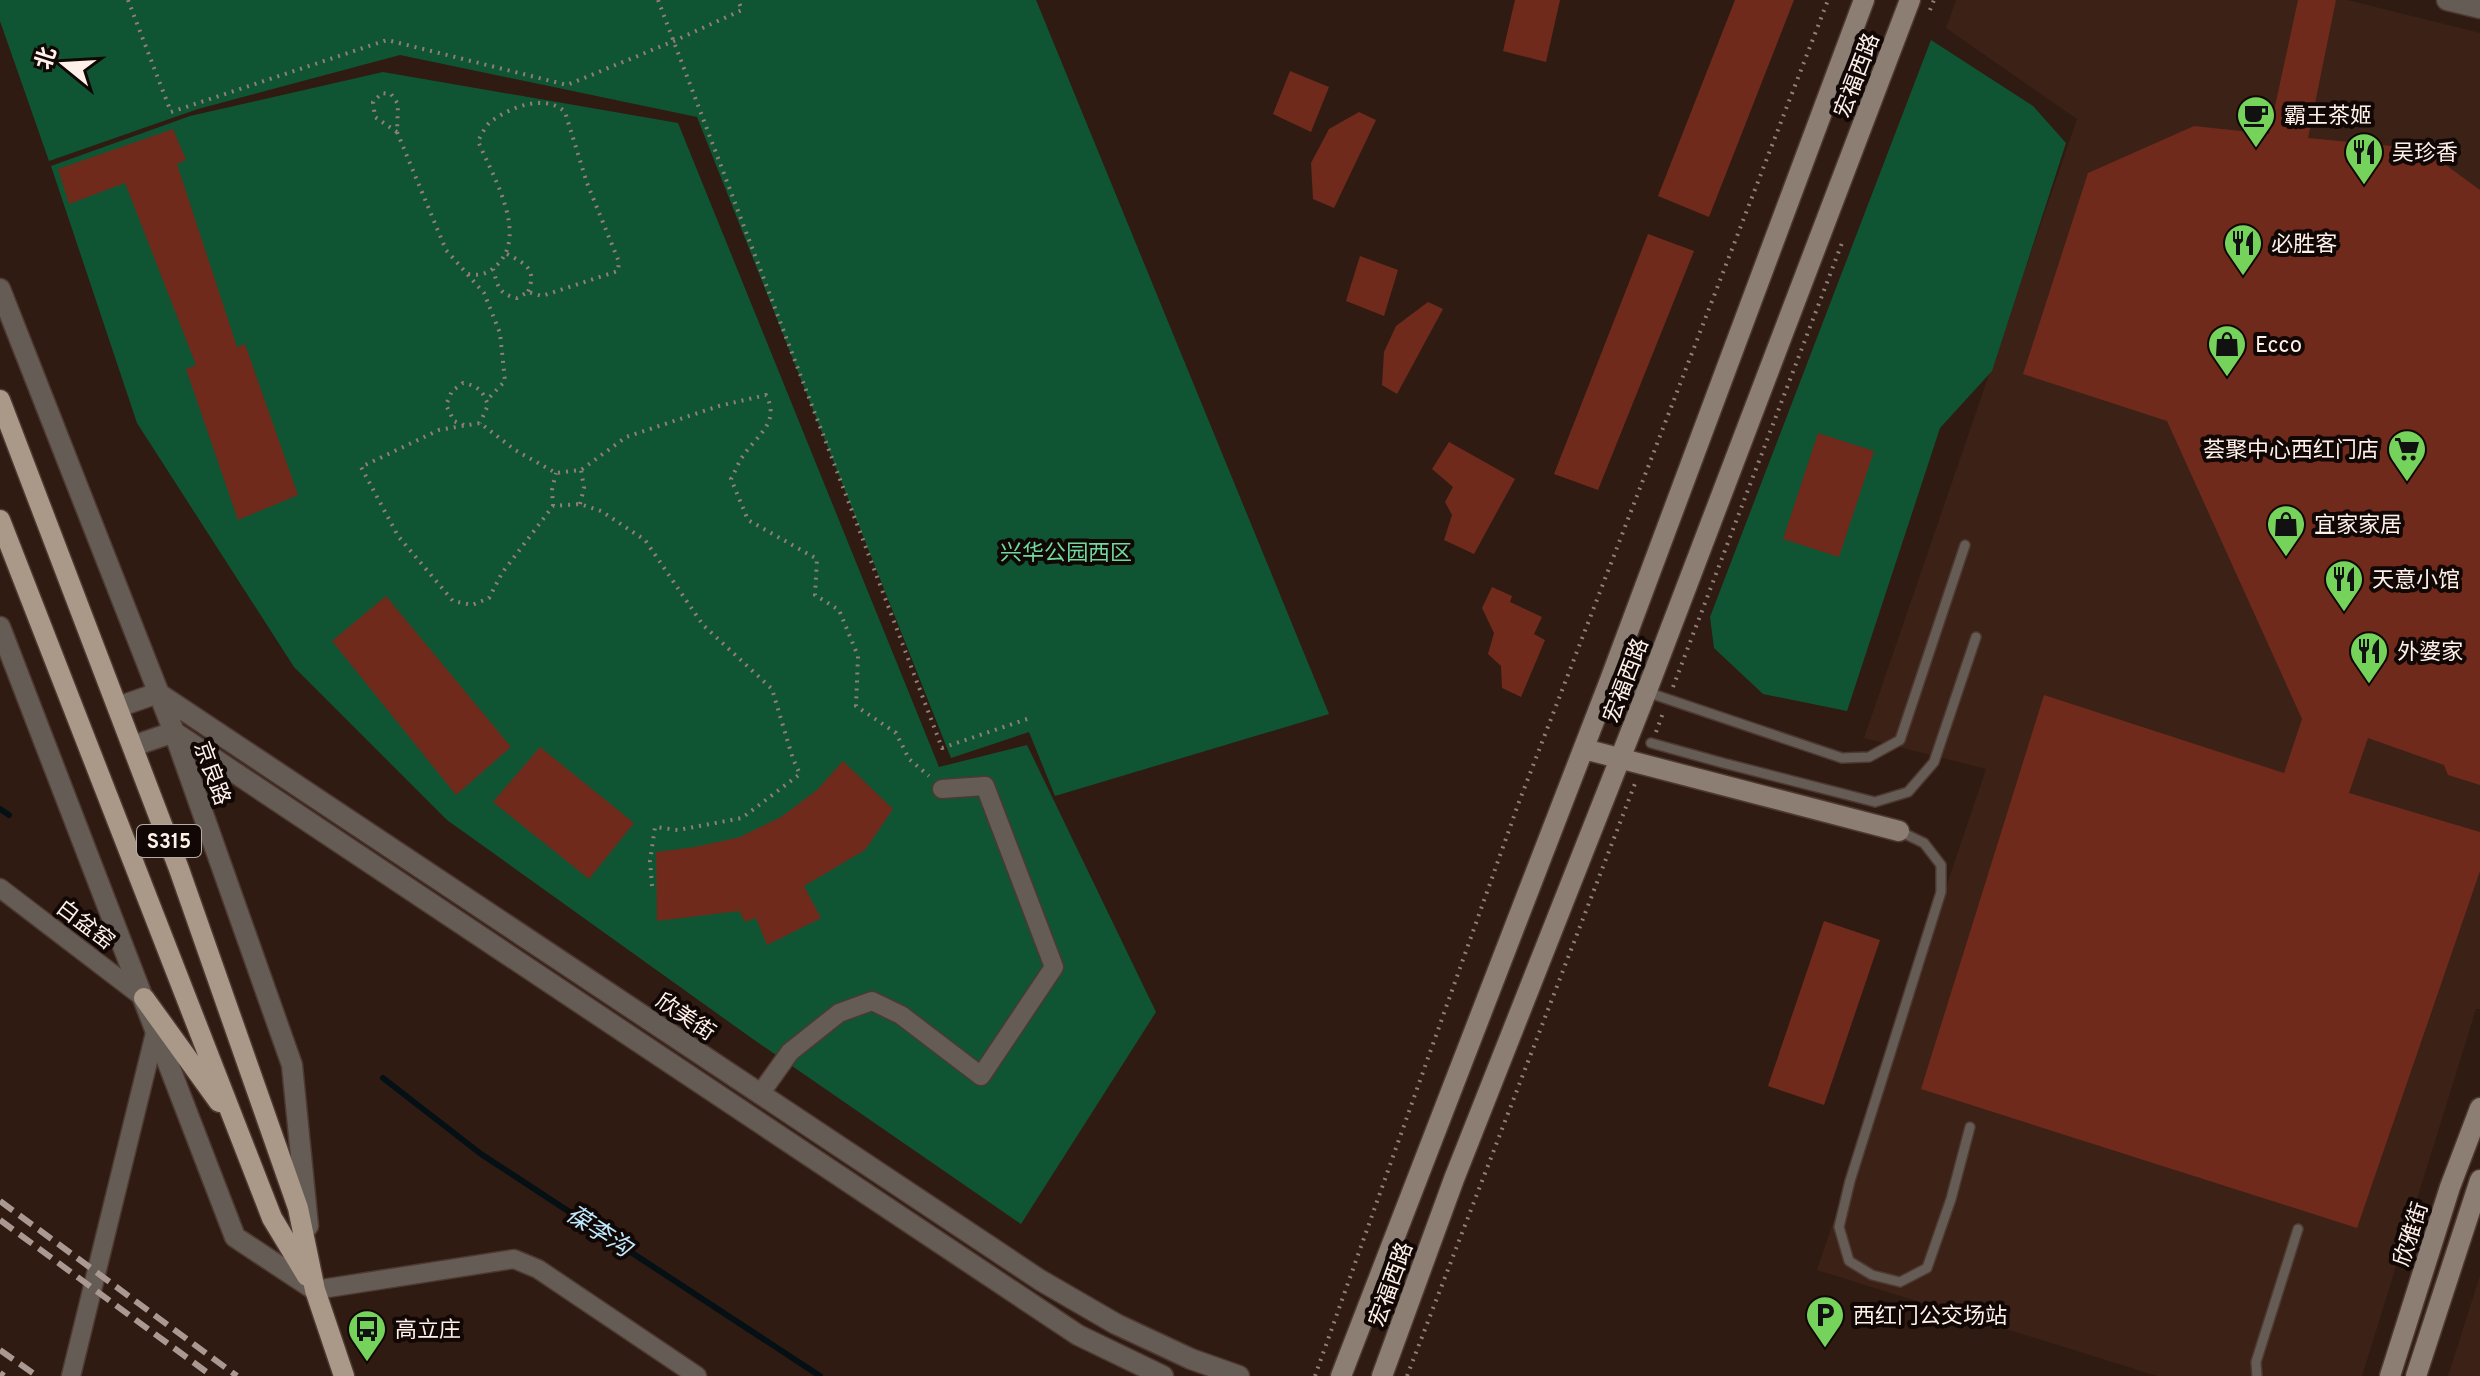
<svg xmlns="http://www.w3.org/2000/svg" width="2480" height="1376" viewBox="0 0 2480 1376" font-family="Overpass,'Noto Sans SC',sans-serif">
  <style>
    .built { fill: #3c2116 }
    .green { fill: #0f5533 }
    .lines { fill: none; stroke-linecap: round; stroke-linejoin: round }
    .stream { stroke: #051015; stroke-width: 6 }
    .building { fill: #6f2a1c }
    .service-casing { stroke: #4d3931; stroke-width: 12 }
    .minor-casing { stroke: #4d3931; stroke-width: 21 }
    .tertiary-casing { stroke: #4d3931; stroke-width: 23 }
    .secondary-casing { stroke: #4d3931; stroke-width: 23 }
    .primary-casing { stroke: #4d3931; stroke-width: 23 }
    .path { stroke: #907e77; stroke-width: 4; stroke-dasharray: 2 6; stroke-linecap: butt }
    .service { stroke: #655c55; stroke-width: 9 }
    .minor { stroke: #655c55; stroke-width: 18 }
    .tertiary { stroke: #655c55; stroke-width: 20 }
    .secondary { stroke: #8c7e72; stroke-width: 20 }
    .primary { stroke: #aa9889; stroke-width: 20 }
    .rail { stroke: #aa9992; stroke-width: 6; stroke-dasharray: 16 8; stroke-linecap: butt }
    .labels { text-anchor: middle; stroke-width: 8; stroke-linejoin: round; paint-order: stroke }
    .shield { fill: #110805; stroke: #b8aaa5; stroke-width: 2 }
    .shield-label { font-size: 20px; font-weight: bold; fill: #fff0ea }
    .street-label { font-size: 22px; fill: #fff0ea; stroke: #110805 }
    .poi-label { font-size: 22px; fill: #fff0ea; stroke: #110805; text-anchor: start }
    .park-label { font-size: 22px; fill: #70da9d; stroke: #110805 }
    .water-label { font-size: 24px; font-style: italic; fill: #bee9fe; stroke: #110805 }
  </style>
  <rect width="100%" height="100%" fill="#301b13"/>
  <path class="built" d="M1956 0H2347L2480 33V1009H2476L2362 1376H2157L1817 1270 1986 769 1864 738 2077 119 1946 28Z
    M2480 1276V1376H2448Z"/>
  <path class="green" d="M0 0H1036L1329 714 1055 796 1029 732 951 758 697 117 400 55 198 109 49 161 0 21Z
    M1931 40 2033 106 2066 143 1992 371 1940 428 1847 711 1763 694 1714 648 1710 617Z
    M383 72 678 123 939 767 1027 745 1156 1012 1021 1224 750 1037 447 820 294 667 137 423 51 166 190 116Z"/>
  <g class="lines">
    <path class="stream" d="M0 809 9 815
      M383 1078 481 1154 820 1376"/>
  </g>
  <path class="building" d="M1515 0H1560L1546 62 1503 51Z
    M1735 0H1794L1709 217 1658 196Z
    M2298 0H2336L2308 138 2424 149 2480 190V785L2448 775 2444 765 2368 738 2349 793 2480 832V871L2357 1228 1921 1089 2044 695 2284 773 2302 719 2167 421 2023 374 2088 173 2194 126 2269 134Z
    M1290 71 1329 87 1311 132 1273 114Z
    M1359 112 1376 120 1334 208 1313 199 1311 163 1329 129Z
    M173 129 186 160 177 164 237 347 245 344 298 495 238 520 186 369 196 365 125 183 69 204 58 169Z
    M1648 234 1694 251 1598 490 1554 474Z
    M1360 256 1398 270 1384 316 1346 301Z
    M1428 302 1443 309 1397 394 1382 385 1384 352 1396 326Z
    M1818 433 1874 451 1839 557 1783 539Z
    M1449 442 1515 479 1474 554 1444 540 1452 515 1445 502 1453 487 1432 469Z
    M1492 587 1512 596 1510 602 1542 617 1534 634 1545 640 1521 697 1502 688 1501 666 1488 654 1494 633 1482 608Z
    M386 596 511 747 456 795 332 641Z
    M540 747 634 823 589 879 493 802Z
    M843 761 893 809 865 850 804 886 821 918 767 945 756 918 745 922 739 911 657 921 656 852 695 847 740 837 781 817 817 790Z
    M1824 921 1880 940 1824 1105 1768 1086Z"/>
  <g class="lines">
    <defs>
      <path id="service" d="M1611 680 1842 758 1869 757 1900 740 1965 545
        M1651 743 1723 763 1875 802 1908 792 1934 762 1976 637
        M1899 831 1924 843 1941 865V892L1850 1181 1839 1227 1849 1261 1872 1275 1900 1282 1927 1268 1951 1199 1970 1127
        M2257 1376 2256 1362 2298 1229"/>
      <path id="minor" d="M0 888 144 998
        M760 1094 790 1052 839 1013 872 1001 901 1015 981 1076 1054 967 985 786 942 789
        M315 1290 514 1259 538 1269 697 1376
        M71 1376 156 1029"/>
      <path id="tertiary" d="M2447 0 2480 8
        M0 289 174 732 292 1065 308 1226
        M0 627 235 1237 315 1290
        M118 707 158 693 1040 1280 1116 1324 1191 1359 1239 1376
        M133 746 174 732 1078 1335 1163 1376"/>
      <path id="secondary" d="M1584 749 1899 831
        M1341 1376 1610 680 1864 0
        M1382 1376 1454 1179 1646 693 1910 0
        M2390 1376 2450 1187 2480 1108
        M2416 1376 2480 1180"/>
      <path id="primary" d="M0 400 179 869 298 1208 315 1290 344 1376
        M0 520 272 1218 307 1276
        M144 998 219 1102"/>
    </defs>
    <use href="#service" class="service-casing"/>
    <use href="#minor" class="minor-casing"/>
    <use href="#tertiary" class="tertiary-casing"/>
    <use href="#secondary" class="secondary-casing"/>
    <use href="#primary" class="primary-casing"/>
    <path class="path" d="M128 0 171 112 387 40 567 85 674 41 742 10 738 0
      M658 0 942 748 1030 718
      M1930 10 1934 0
      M397 132 375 117 373 102 382 93 391 94 398 104 397 132 446 250 484 293 500 333 505 381 486 401
      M507 254C526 264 537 269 528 292
      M468 274C480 276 488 274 497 265 529 234 492 175 478 141 482 134 486 124 493 120 513 106 546 94 565 112L587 183 619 262 618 271 542 296 528 292 517 298C498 294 498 286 493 269
      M464 425 454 421 446 405 452 391 463 383C478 386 483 391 488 405L480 423
      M580 504 584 488 581 470
      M553 506 552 490 556 473
      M1673 687 1842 243
      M1656 732 1664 710
      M652 886 650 861 655 827 678 830 742 818 800 774 793 759 772 689 703 625 645 540 601 511 580 504 553 506 502 573 489 598 472 605 453 601 398 536 361 467 439 430 480 423 515 450 556 473 581 470 626 437 719 406 766 395C781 423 756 436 743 456 738 463 735 472 731 479L748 520 817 559 815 595 839 610 858 656 856 706 896 733 909 759 929 776
      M1315 1376 1519 802 1828 0
      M1407 1376 1636 781"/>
    <use href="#service" class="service"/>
    <use href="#minor" class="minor"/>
    <use href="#tertiary" class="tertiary"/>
    <use href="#secondary" class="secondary"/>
    <use href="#primary" class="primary"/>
    <path class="rail" d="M0 1201 237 1376
      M0 1220 212 1376
      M0 1350 37 1376
      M0 1373 4 1376"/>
  </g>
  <defs>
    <symbol id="cafe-pin" viewBox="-11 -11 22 30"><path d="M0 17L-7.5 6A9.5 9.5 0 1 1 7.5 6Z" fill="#75d25a" stroke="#110805"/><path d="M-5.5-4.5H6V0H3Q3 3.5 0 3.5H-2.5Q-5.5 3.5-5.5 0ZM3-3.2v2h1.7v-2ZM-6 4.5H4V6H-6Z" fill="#111"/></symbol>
    <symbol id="restaurant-pin" viewBox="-11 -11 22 30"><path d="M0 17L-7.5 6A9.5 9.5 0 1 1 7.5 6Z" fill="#75d25a" stroke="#110805"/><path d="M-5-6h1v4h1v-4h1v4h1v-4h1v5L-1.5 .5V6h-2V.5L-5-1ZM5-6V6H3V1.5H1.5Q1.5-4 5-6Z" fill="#111"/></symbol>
    <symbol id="shop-pin" viewBox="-11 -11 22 30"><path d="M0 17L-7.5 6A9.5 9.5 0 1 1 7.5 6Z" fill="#75d25a" stroke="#110805"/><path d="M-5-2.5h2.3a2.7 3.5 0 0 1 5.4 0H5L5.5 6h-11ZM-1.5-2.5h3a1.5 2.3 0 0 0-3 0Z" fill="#111"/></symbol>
    <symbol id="supermarket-pin" viewBox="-11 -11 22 30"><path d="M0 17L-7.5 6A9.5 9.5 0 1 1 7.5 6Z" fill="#75d25a" stroke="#110805"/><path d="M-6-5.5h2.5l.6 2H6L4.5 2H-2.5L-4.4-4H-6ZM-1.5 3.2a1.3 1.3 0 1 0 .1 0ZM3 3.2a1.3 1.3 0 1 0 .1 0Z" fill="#111"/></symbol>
    <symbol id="parking-pin" viewBox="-11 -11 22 30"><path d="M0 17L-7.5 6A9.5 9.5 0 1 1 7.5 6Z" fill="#75d25a" stroke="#110805"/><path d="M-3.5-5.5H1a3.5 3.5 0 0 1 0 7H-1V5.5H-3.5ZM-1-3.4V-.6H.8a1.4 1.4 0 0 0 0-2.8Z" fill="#111"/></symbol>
    <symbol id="bus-pin" viewBox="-11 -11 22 30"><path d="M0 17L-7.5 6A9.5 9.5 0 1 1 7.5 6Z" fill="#75d25a" stroke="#110805"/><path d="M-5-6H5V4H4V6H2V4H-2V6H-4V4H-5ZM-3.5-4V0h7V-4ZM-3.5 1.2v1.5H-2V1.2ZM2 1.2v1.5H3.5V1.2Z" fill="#111"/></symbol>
  </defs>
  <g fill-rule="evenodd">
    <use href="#cafe-pin" x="2234" y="93" width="44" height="60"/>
    <use href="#restaurant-pin" x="2342" y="130" width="44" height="60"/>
    <use href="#restaurant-pin" x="2221" y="221" width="44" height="60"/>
    <use href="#shop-pin" x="2205" y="322" width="44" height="60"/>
    <use href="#supermarket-pin" x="2385" y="427" width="44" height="60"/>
    <use href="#shop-pin" x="2264" y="502" width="44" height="60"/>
    <use href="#restaurant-pin" x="2322" y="557" width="44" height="60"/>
    <use href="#restaurant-pin" x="2347" y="629" width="44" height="60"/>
    <use href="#parking-pin" x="1803" y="1293" width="44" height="60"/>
    <use href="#bus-pin" x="345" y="1307" width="44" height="60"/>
  </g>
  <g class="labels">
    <rect class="shield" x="137" y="825" width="64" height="32" rx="6"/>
    <g class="shield-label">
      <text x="169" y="848">S315</text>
    </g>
    <g class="street-label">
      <text transform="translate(1856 75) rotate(-69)" y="8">宏福西路</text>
      <text transform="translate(1625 680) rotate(-69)" y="8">宏福西路</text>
      <text transform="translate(213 773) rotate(70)" y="8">京良路</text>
      <text transform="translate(86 924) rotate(37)" y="8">白盆窑</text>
      <text transform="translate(686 1016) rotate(34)" y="8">欣美街</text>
      <text transform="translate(2410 1234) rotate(-72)" y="8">欣雅街</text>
      <text transform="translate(1390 1284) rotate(-70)" y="8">宏福西路</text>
    </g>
    <g class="poi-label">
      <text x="2284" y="123">霸王茶姬</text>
      <text x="2392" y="160">吴珍香</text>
      <text x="2271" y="251">必胜客</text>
      <text x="2255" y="352">Ecco</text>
      <text x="2379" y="457" text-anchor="end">荟聚中心西红门店</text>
      <text x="2314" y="532">宜家家居</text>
      <text x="2372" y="587">天意小馆</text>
      <text x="2397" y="659">外婆家</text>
      <text x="1853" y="1323">西红门公交场站</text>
      <text x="395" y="1337">高立庄</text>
    </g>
    <g class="park-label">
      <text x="1066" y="560">兴华公园西区</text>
    </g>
    <g class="water-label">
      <text transform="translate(599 1231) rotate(33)" y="8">葆李沟</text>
    </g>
  </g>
  <g transform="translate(64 64) rotate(288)" stroke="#110805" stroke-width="6" paint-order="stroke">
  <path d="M0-6L14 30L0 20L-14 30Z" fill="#fff0ea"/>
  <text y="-12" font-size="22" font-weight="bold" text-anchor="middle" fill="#fff0ea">北</text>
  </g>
</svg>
